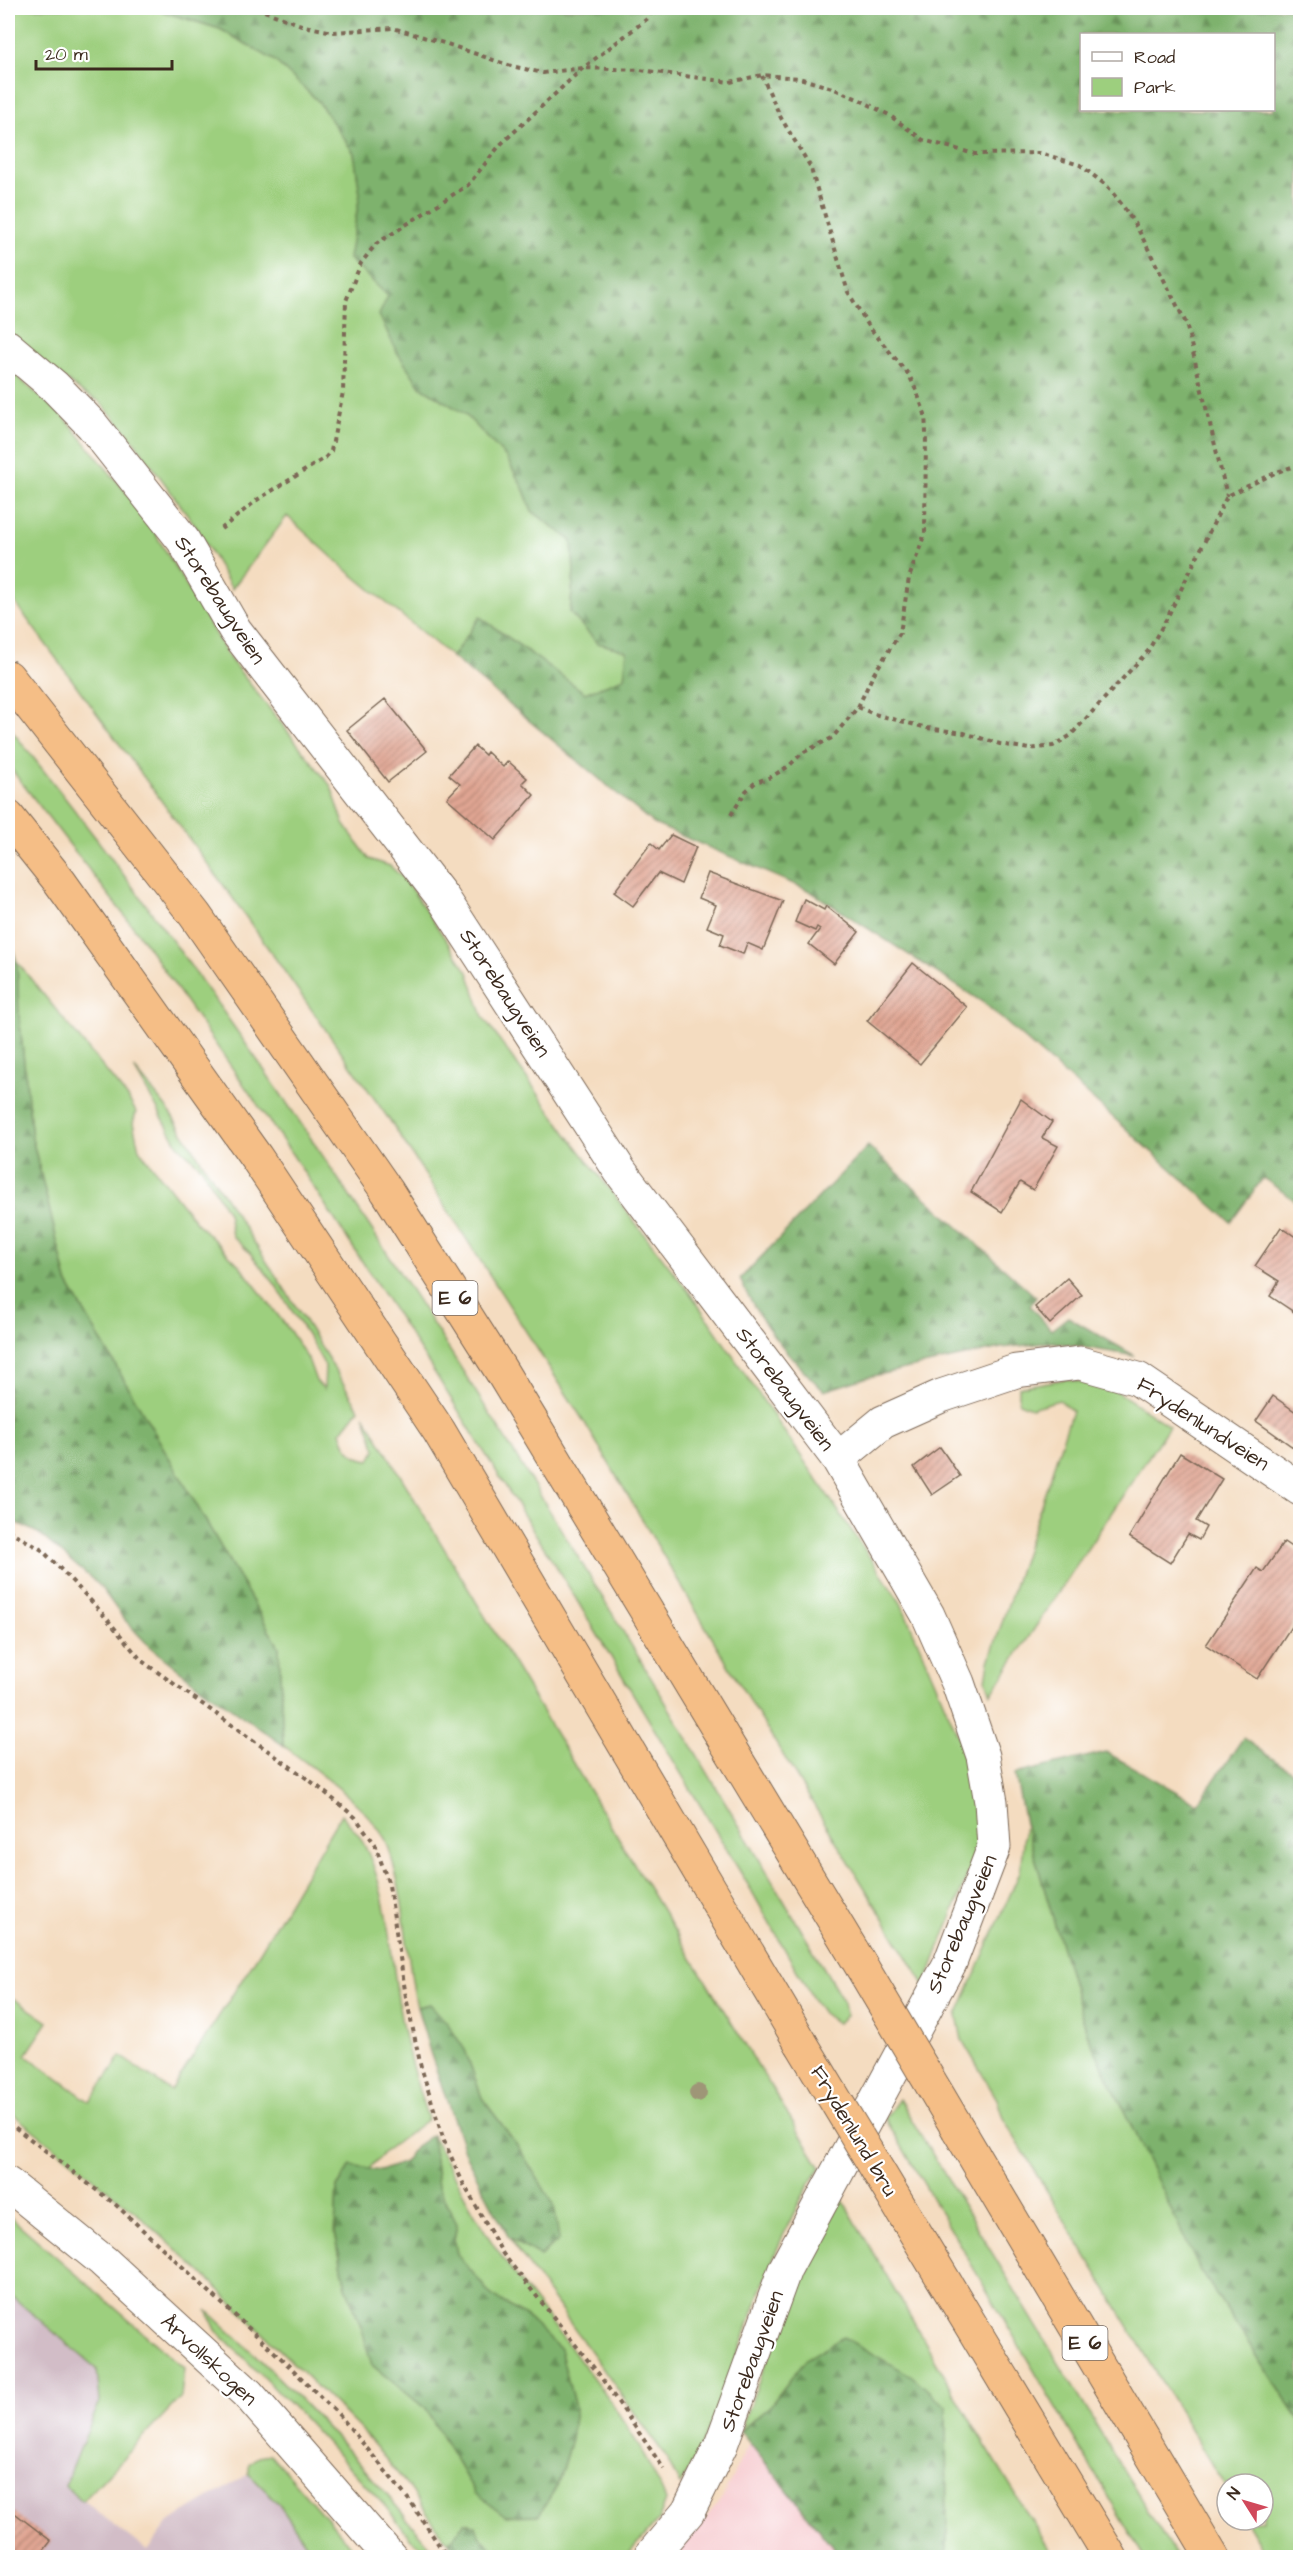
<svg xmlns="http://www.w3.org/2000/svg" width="1308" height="2565" viewBox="0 0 1308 2565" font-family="'Architects Daughter',sans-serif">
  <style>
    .built { fill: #f7cfd3 }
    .industrial { fill: #d2bdc7 }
    .green { fill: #9dcf7e; stroke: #6c7c4e; stroke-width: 1.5 }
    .forest { fill: url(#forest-firs); stroke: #5c6e46; stroke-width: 1.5; fill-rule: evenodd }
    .building { fill: url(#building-hatch) }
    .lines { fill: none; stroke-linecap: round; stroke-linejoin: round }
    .street-casing { stroke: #7c6857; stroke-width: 35 }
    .highway-casing { stroke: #7c6857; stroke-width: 35 }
    .path { stroke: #7c6857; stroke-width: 4; stroke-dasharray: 4.5 4.5; stroke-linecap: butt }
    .street { stroke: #fff; stroke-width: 33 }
    .highway { stroke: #f5be86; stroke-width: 33 }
    .highway-bridge-casing { stroke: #7c6857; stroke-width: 35; stroke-linecap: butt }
    .highway-bridge { stroke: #f5be86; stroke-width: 33 }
    .tree { fill: #9e9677 }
    .labels { text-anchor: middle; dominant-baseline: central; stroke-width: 4.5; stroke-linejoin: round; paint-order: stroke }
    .shield { fill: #fff; stroke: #766a62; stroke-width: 1.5 }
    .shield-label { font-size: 20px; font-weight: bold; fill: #3b2a1e }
    .street-label { font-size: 21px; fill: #3b2a1e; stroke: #fff }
  </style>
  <defs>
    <pattern id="forest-firs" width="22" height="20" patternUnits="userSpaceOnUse" patternTransform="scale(1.5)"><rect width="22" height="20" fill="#7eb26d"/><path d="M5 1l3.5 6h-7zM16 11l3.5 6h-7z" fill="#689159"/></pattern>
    <pattern id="building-hatch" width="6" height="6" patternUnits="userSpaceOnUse" patternTransform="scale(1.5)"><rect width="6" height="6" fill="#e0a593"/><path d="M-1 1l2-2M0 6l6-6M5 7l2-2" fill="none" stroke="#b78777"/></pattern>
  </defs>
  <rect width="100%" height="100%" fill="#fff"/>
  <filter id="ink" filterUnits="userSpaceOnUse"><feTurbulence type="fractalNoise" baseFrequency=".0167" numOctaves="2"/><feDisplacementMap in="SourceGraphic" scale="12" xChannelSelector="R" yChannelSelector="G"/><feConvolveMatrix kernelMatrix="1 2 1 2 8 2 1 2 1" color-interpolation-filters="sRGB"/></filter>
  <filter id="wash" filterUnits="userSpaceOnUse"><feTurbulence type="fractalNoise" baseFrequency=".008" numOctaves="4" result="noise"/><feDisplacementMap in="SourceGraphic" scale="24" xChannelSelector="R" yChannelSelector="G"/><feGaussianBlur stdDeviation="1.35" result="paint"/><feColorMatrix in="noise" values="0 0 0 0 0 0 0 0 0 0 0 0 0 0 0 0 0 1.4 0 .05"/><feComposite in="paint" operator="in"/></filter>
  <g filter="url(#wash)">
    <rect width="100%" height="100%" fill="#f4dcc0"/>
    <path class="built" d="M749 2443 841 2557 673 2558 722 2498Z"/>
    <path class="industrial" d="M8 2271 96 2360 100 2401 65 2486 147 2551 169 2522 249 2474 278 2503 315 2557H8Z"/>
    <path class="green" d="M8 8H151L220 29 274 60 318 101 354 153 360 194 349 259 389 296 420 386 465 414 506 457 524 490 532 511 572 541 574 572 570 612 598 643 627 651 624 678 585 693 480 617 452 657 343 567 287 516 232 589 195 525 128 433 99 401 83 393 8 334Z
      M8 369 65 418 143 513 230 659 331 786 344 824 369 859 390 866 405 880 468 972 483 1017 567 1134 692 1296 901 1603 965 1752 981 1839 925 1986 737 1680 585 1423 393 1125 227 890 8 593Z
      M8 726C328 1122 584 1565 844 2002L846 2016 837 2023 823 2013 812 1997 747 1883 570 1589 433 1370 292 1154 141 937 8 765Z
      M17 962 128 1098 136 1112 133 1123 139 1149 196 1222 240 1266 290 1331 308 1359 316 1381 324 1389 325 1366 310 1339 275 1284 249 1252 232 1236 228 1213 202 1168 178 1145 134 1068 166 1107 204 1165 302 1316 359 1409 341 1432C346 1449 352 1458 370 1460L376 1449 364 1415 627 1853 821 2168C805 2189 794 2212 783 2236 745 2318 728 2408 680 2485L664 2454 509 2238 540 2256 559 2240 517 2145 482 2098 465 2050 430 2004 417 2007C406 1960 407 1910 393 1863 390 1855 389 1844 384 1837 360 1799 318 1773 283 1745L279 1647 67 1282 32 1138 19 1015Z
      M1067 1379 1115 1390 1169 1426 991 1694 986 1680 989 1662 1072 1411 1059 1400 1031 1408 1019 1403V1387Z
      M341 1814C347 1822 356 1830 361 1839 387 1884 390 1948 398 1999 403 2040 415 2080 428 2119L384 2152 369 2169 351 2166 337 2187 335 2232 346 2287 361 2326 372 2365 426 2409 475 2493 557 2486 571 2439 575 2408 560 2350 527 2317 491 2295 457 2254 454 2239 457 2224 438 2187 432 2135C454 2175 474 2217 500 2254 556 2335 628 2409 666 2500L659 2519 627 2557H499L480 2536 474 2525 465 2523 449 2542 439 2531 412 2491 366 2435 205 2276 141 2217 8 2110V1995L48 2022 26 2055 90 2102 121 2056 171 2091 261 1950Z
      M1025 1823 1087 2033 1199 2268 1300 2421V2557H1267L1245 2520H1263V2484H1227V2490L1003 2118 997 2099 962 2040 957 2015 1020 1872Z
      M899 2099 1176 2557H1144L885 2118Z
      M841 2197 980 2437 1054 2557H947L946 2406 806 2359 770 2406 740 2431 791 2297Z
      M8 2215 184 2368 181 2397 83 2501 65 2486 100 2401 97 2369 8 2293Z
      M207 2310C288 2383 362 2462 430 2547L423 2548 411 2539 385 2506 302 2416 216 2330Z
      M270 2454 360 2557H315L278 2503 249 2474V2464L258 2456Z"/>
    <path class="forest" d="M151 8H1300V1204L1263 1178 1231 1222 984 1003 810 891 654 824 452 657 480 617 585 693 624 678 627 651 598 643 570 613 574 572 572 541 532 511 524 490 506 457 465 414 420 386 397 352 379 315 388 296 349 259 360 194 354 153 318 101 274 60 220 29ZM1274 34V110H1082V34Z
      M8 934 17 962 19 1015 32 1138 67 1282 279 1647 283 1745 198 1685 150 1647 124 1619 99 1585 38 1533 8 1519Z
      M868 1146 1036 1297 1030 1306 1051 1330 1068 1317 1135 1356 1053 1342 1001 1348 868 1377 824 1391C790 1358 759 1323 740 1279Z
      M1243 1738 1300 1778V2421L1199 2268 1087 2033 1025 1823 1015 1774 1106 1752 1198 1804Z
      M430 2004 448 2024 465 2050 482 2098 517 2145 554 2205 559 2240 539 2256 509 2238 466 2156 430 2052 417 2007Z
      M432 2135 438 2187 457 2224 454 2239 457 2254 491 2295 527 2317 560 2349 575 2408 571 2439 557 2486 539 2515 506 2516 475 2493 426 2409 372 2365 361 2326 346 2287 335 2232 337 2187 351 2166 381 2171 404 2162 416 2146Z
      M843 2337 912 2376 946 2406 947 2557H841L740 2431 770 2406 806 2359Z
      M465 2523 474 2525 480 2536 499 2557H454L449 2542Z"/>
    <g id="blocks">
      <path class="building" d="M385 699 427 751 388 782 347 730Z
        M475 746 485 755 487 752 503 767 508 761 527 778 522 783 534 795 495 840 447 798 460 784 449 775Z
        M671 835 696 847 681 884 658 873 633 906 614 892 651 843 659 850Z
        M708 873 783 901 763 950 747 943 743 954 720 945 724 934 707 927 716 905 699 898Z
        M804 899 824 910 826 906 859 932 834 964 809 944 820 929 817 927 815 931 795 922Z
        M913 963 967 1007 920 1064 867 1021Z
        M1021 1099 1052 1122 1042 1138 1058 1146 1033 1190 1020 1182 1002 1212 971 1192Z
        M1281 1227 1300 1240V1316L1270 1296 1279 1281 1255 1266Z
        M1067 1278 1082 1295 1050 1324 1035 1307Z
        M1273 1396 1300 1415V1452L1256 1421Z
        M940 1447 960 1476 932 1495 914 1467Z
        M1180 1453 1222 1479 1196 1521 1206 1527 1199 1540 1188 1534 1170 1563 1129 1537Z
        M1284 1542 1300 1553V1613L1257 1679 1206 1645 1257 1568 1263 1572Z
        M8 2508 51 2541 38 2558H8Z"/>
    </g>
  </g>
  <g filter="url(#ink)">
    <use href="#blocks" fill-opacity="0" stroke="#7c6857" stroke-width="1.5"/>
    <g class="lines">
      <defs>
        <path id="street" d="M8 347 54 386 92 425 183 540 235 630 443 898 620 1171 838 1459 928 1615 958 1683 983 1756 991 1802 994 1847 950 1963 785 2269 721 2445 688 2512 649 2558
          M838 1459 883 1422 941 1396 1016 1371 1080 1363 1138 1379 1300 1489
          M8 2184 103 2261 249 2395 391 2558"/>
        <path id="highway" d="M8 677 195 915 387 1191 500 1369 853 1952
          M8 817 60 882 256 1157 439 1431 801 2043
          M958 2129 1213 2558
          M907 2219 1111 2558"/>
      </defs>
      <use href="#street" class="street-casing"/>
      <use href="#highway" class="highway-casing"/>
      <path class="path" d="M256 8 304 26 333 32 393 28 447 44 511 66 543 73 583 68 640 70 730 82 762 75 799 78 832 88 860 100 889 115 923 140 975 154 1040 153 1080 165 1107 186 1123 206 1139 231 1186 323 1227 496
        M221 529 257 500 325 458 331 451 343 392 346 301 361 263 376 244 468 185 500 145 583 68 647 19 654 8
        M858 707 874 714 927 728 964 733 1000 744 1029 749 1053 746 1070 736 1148 651 1167 618 1227 496 1277 472 1300 464
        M731 815 746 791 756 782 771 777 789 766 802 753 832 738 858 707 873 675 900 633 909 578 925 533 926 432 925 414 916 390 909 375 870 328 848 292 810 166 781 118 762 76
        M8 1530 42 1550 96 1606 142 1661 316 1785 355 1817 375 1844 389 1885 406 1997 421 2067 444 2141 463 2183 503 2254 598 2373 664 2469
        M8 2122 116 2205 284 2361 341 2417 379 2463 409 2500 445 2554 441 2558"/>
      <use href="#street" class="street"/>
      <use href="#highway" class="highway"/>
      <defs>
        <path id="highway-bridge" d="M853 1952 958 2129
          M801 2043 907 2219"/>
      </defs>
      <use href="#highway-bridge" class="highway-bridge-casing"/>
      <use href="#highway-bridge" class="highway-bridge"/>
    </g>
    <circle class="tree" cx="698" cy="2093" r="9"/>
  </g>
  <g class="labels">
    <g class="shield">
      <rect x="432.5" y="1281" width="45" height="34" rx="4.5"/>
      <rect x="1062.5" y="2326" width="45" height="34" rx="4.5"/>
    </g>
    <g class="shield-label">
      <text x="455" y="1298">E 6</text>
      <text x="1085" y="2343">E 6</text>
    </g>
    <g class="street-label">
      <text transform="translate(220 600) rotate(57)">Storebaugveien</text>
      <text transform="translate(505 993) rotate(57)">Storebaugveien</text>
      <text transform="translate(785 1389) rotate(53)">Storebaugveien</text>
      <text transform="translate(1203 1424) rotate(33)">Frydenlundveien</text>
      <text transform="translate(962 1924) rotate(-67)">Storebaugveien</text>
      <text transform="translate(854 2131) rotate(59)">Frydenlund bru</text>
      <text transform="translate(209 2360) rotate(43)">Årvollskogen</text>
      <text transform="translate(752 2361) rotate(-70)">Storebaugveien</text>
    </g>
  </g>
  <rect width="1308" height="2565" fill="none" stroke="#fff" stroke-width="30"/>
  <rect x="1080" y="33" width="195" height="78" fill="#ffffff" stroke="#b1aaa5" stroke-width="1.5"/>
  <rect x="1092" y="52" width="30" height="9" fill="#ffffff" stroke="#b1aaa5" stroke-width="1.5"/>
  <text x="1134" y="63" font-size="18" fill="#3b2a1e">Road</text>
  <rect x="1092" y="78" width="30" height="18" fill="#9dcf7e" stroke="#b1aaa5" stroke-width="1.5"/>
  <text x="1134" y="93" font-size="18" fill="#3b2a1e">Park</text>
  <g transform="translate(1245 2502) rotate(307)"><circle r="28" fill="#ffffff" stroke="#b1aaa5" stroke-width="1.5"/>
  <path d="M0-4.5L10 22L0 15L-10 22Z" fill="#d1495b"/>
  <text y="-9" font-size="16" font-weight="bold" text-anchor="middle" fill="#3b2a1e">N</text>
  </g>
  <path d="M36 60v9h136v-9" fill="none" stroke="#3b2a1e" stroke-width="3"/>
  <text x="45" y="60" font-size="18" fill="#3b2a1e" stroke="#ffffff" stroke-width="4.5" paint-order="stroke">20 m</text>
</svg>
